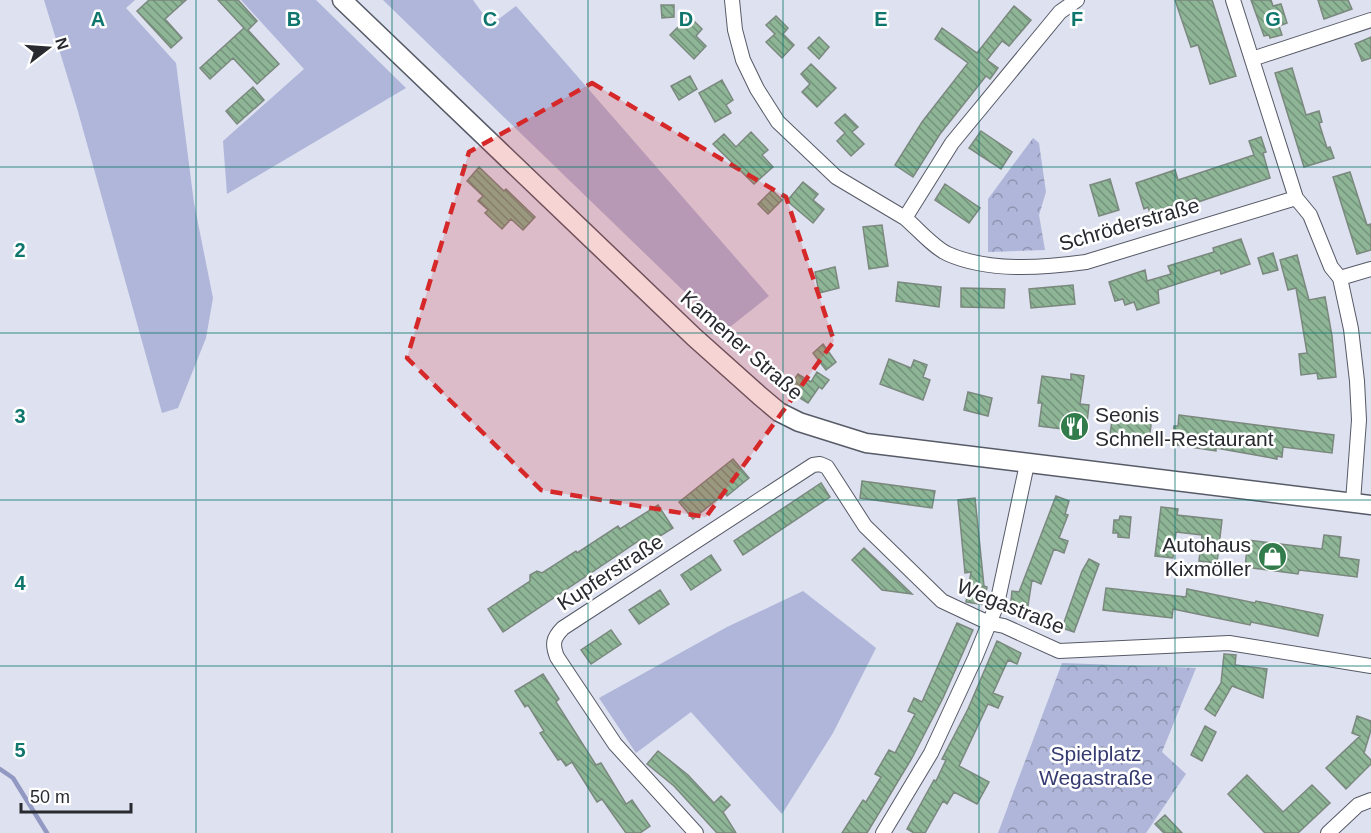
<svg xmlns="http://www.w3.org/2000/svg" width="1371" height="833" viewBox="0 0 1371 833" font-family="Arial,sans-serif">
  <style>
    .grass { fill: #afb6d9 }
    .park { fill: url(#park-crowns) }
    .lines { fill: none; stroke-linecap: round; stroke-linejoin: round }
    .stream { stroke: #9199c2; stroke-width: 4.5 }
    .building { fill: url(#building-back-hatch); stroke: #7b887e; stroke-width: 1.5 }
    .street-casing { stroke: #575a67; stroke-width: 16 }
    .secondary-casing { stroke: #575a67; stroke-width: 21 }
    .street { stroke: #fff; stroke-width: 14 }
    .secondary { stroke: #fff; stroke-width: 18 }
    .marked { fill: #d62828; fill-opacity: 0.2; stroke: #d62828; stroke-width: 4.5; stroke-dasharray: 12 8; stroke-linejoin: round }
    .grid { fill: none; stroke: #0f766e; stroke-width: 1.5; stroke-opacity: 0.55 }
    .labels { text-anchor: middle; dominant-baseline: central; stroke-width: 5; stroke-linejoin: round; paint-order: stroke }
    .street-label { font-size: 21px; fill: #292a30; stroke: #fff }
    .poi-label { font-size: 21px; fill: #292a30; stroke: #fff; text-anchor: start }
    .park-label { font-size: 21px; fill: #353b71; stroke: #fff }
    .grid-label { font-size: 20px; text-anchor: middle; font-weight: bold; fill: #0f766e; stroke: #fff; stroke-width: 5; stroke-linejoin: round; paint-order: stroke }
  </style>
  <defs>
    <pattern id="park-crowns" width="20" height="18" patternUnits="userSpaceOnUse" patternTransform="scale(1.5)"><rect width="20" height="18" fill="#afb6d9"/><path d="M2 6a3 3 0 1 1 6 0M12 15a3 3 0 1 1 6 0" fill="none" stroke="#8e94b0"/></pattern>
    <pattern id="building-back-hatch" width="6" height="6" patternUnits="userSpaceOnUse" patternTransform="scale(1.5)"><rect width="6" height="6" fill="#8db596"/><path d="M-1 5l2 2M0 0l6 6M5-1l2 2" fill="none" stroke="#73937b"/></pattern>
  </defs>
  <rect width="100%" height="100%" fill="#dde1f0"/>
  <path class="grass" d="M44 0H135L126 8 176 63 194 203 213 298 206 338 178 408 162 413 77 108Z
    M241 0H316L406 88 227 194 223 141 304 69Z
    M383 0H473L491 25 516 6 769 296 725 331Z
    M803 591 876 648 833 733 782 814 691 712 636 753 599 698 727 627Z"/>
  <path class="park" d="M1033 138 1039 143 1046 192 1039 215 1045 250 988 252V199Z
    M1062 663 1196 668 1162 752 1186 774 1146 833H998Z"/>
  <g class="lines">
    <path class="stream" d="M0 769 13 778 47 833"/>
  </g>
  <path class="building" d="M149 0H186L165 19 182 38 171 48 137 11Z
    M218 0H238L257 21 248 30 279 64 257 84 233 58 210 79 200 68 244 28Z
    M1175 0H1212L1236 76 1210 84 1198 45 1191 47Z
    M1251 0H1271L1273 6 1281 4 1287 23 1279 26 1282 35 1270 38 1269 35 1264 36Z
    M1318 0H1348L1352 9 1324 19Z
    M661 5H674V17L662 18Z
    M1014 6 1031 20 1009 46 1002 41 987 60 998 68 990 79 986 76 940 134 913 177 895 165 922 122 968 63 935 39 942 28 977 53Z
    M689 16 702 29 696 36 706 46 694 59 670 35Z
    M776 16 788 28 783 34 794 45 782 58 766 42 775 34 766 25Z
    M819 37 829 47 819 59 808 48Z
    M1371 37V58L1362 61 1355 44Z
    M811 64 836 88 817 107 802 92 810 84 801 74Z
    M1292 68 1306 115 1319 111 1322 122 1319 123 1327 148 1330 147 1334 158 1304 167 1275 73Z
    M690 76 697 89 679 100 671 86Z
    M722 80 733 100 726 105 731 113 715 122 699 93Z
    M253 87 264 100 237 124 226 111Z
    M845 114 858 127 852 132 864 144 851 156 837 141 845 133 835 123Z
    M981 131 1012 152 1001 169 969 148Z
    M751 132 768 150 762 155 773 167 754 184 713 144 724 134 736 147Z
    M1261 137 1266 152 1263 153 1270 178 1198 202 1196 198 1150 213 1148 207 1144 209 1136 183 1175 170 1178 180 1254 155 1249 141Z
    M479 167 504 191 506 189 535 217 523 230 511 219 502 229 485 213 488 210 478 201 483 196 467 181Z
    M1350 172 1367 225 1371 224V250L1357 254 1333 177Z
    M1110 179 1119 210 1099 216 1090 185Z
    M803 182 818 194 813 200 824 209 813 223 787 201Z
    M945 184 980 208 969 223 935 200Z
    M772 190 782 200 768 214 758 204Z
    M882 225 888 266 869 269 863 227Z
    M1241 239 1250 264 1221 274 1220 270 1158 290 1159 303 1137 310 1134 302 1125 305 1123 299 1115 301 1109 282 1145 270 1147 281 1171 274 1168 266 1214 252 1213 248Z
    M1273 253 1278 270 1263 274 1258 258Z
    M1297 255 1309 300 1325 297 1332 336 1336 377 1318 379 1317 373 1301 375 1299 354 1307 353 1300 311 1296 288 1288 290 1280 260Z
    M835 267 839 288 819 293 815 272Z
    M898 282 941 287 939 307 896 301Z
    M1073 285 1075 304 1031 308 1029 289Z
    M961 288 1005 289 1004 308 961 307Z
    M823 344 836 362 826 370 813 353Z
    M889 359 911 368 914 360 927 365 923 377 930 380 923 400 880 384Z
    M817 372 829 380 822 389 819 387 808 403 787 390 798 374 811 382Z
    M1071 374 1084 376 1080 404 1089 405 1086 432 1039 426 1042 403H1038L1042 376 1071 380Z
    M968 392 992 398 988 416 964 410Z
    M1113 412 1152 417 1149 441 1110 435Z
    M1179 415 1334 435 1332 453 1283 447 1282 457 1277 456V459L1216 448V451L1177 445V443L1172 442 1174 426H1178Z
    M733 459 749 478 727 496 725 493 693 519 679 502Z
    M862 481 935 491 932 508 860 498Z
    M821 483 830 497 743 555 734 541Z
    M1056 496 1069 501 1065 514 1068 515 1059 538 1068 541 1064 553 1054 549 1041 584 1032 580 1027 612 1010 610 1012 591 1019 592Z
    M975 498 984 586 987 587 984 605 966 602 971 572 965 573 958 500Z
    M658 505 673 528 644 546 640 540 503 632 488 609 530 581V575L537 571 542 573 576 551 577 553 618 526 620 529Z
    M1161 507 1178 509 1177 515 1222 520 1217 563 1199 561 1202 535 1176 532 1173 558 1155 556Z
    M1120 516 1131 517 1129 538 1118 537V533H1113L1114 520H1119Z
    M1324 535 1341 537 1339 557 1359 560 1357 577 1299 570 1298 574 1245 567 1248 540 1322 549Z
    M864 548 882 565 912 594 882 590 852 560Z
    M711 555 721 570 691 590 681 575Z
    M1089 559 1099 564 1074 632 1062 628 1082 571Z
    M1106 588 1186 597 1187 589 1255 603 1256 601 1323 615 1318 636 1251 622 1250 625 1173 609 1172 618 1137 614 1103 610Z
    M660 590 669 604 639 624 629 610Z
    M957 623 973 630 943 698 912 758 867 833H842L863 800 866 802 881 777 875 774 889 750 895 753 915 714 908 711 914 698 922 702Z
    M611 630 621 644 591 664 581 650Z
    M997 641 1021 653 1017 664 1008 660 993 693 1003 697 998 708 988 704 959 766 989 782 977 804 954 792 947 804 943 801 925 833H914L907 829 934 780 936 781 946 760 942 759 968 709Z
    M1224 654 1236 655 1235 665 1267 669 1263 698 1232 686 1215 716 1205 709 1221 683Z
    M543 674 559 699 556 702 596 765 601 763 626 804 632 800 650 826 640 833H626L602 799 597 802 572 762 566 766 561 759 558 760 540 733 544 731 528 705 525 707 515 691Z
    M1357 716 1371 721V730L1364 753 1371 760V764L1346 789 1326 768 1360 736 1352 733Z
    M1205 726 1216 732 1202 761 1191 755Z
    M658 751 688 775 714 803 721 796 730 805 723 812 736 833H717L674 786 647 764Z
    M1247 775 1283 812 1312 785 1330 803 1298 833H1265L1228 794Z
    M1165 815 1182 833H1164L1155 824Z"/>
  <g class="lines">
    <defs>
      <path id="street" d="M732 0 735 30 743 60 757 89 778 122 836 177 905 218
        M1077 0 1060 12 952 143 905 218C917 228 934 248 948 254 989 272 1042 268 1086 262L1296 198
        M1233 0 1296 198 1310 215 1331 267 1340 278 1351 329 1357 381 1359 420 1353 502
        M1252 59 1371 20
        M1340 278 1371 269
        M696 833 615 744 557 657C552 644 553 638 563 628L813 465 820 464 827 467 865 526 942 601 989 623 1004 626 1059 651 1229 643 1371 666
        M883 833 931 753 975 658 997 604 1027 464
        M1328 833 1358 805 1371 800"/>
      <path id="secondary" d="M342 0 694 337 760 396 779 412 799 422 866 443 1371 505"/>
    </defs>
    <use href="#street" class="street-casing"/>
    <use href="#secondary" class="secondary-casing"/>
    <use href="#street" class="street"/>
    <use href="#secondary" class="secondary"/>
  </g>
  <path class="marked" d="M592 83 786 197 834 341 706 517 541 490 407 358 469 152Z"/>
  <path class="grid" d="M196 0V833M392 0V833M588 0V833M783 0V833M979 0V833M1175 0V833M0 167H1371M0 333H1371M0 500H1371M0 666H1371"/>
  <defs>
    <symbol id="restaurant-disc" viewBox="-11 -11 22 22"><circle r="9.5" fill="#317c4a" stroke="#fff"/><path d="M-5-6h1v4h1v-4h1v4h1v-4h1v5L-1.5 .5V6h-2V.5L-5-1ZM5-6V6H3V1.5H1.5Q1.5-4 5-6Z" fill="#fff"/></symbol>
    <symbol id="shop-disc" viewBox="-11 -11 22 22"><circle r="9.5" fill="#317c4a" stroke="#fff"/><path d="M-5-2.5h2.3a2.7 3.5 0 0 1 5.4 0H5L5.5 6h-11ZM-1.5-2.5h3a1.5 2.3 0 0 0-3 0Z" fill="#fff"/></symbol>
  </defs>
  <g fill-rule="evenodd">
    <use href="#restaurant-disc" x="1058" y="410" width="33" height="33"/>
    <use href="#shop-disc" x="1256" y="540" width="33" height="33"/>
  </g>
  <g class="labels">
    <g class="street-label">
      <text transform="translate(1129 224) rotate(-16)">Schröderstraße</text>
      <text transform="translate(742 345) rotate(41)">Kamener Straße</text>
      <text transform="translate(610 572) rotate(-33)">Kupferstraße</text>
      <text transform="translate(1011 606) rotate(22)">Wegastraße</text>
    </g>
    <g class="poi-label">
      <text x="1095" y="414">Seonis<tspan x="1095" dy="24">Schnell-Restaurant</tspan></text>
      <text x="1251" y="544" text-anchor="end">Autohaus<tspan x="1251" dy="24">Kixmöller</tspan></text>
    </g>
    <g class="park-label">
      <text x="1096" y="753">Spielplatz<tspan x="1096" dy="24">Wegastraße</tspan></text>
    </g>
  </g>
  <g class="grid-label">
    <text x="98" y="26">A</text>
    <text x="294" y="26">B</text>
    <text x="490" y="26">C</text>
    <text x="686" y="26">D</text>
    <text x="881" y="26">E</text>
    <text x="1077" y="26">F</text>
    <text x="1273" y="26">G</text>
    <text x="20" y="257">2</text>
    <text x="20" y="423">3</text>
    <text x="20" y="590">4</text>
    <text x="20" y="757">5</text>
  </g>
  <g transform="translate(48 48) rotate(73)" stroke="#ffffff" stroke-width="4.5" paint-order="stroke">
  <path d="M0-4.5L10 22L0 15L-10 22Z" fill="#292a30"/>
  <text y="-9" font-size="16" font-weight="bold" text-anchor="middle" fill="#292a30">N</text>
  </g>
  <path d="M21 803v9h110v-9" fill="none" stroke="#292a30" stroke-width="3"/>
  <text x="30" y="803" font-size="18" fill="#292a30" stroke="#ffffff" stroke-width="4.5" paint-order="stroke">50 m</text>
</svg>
